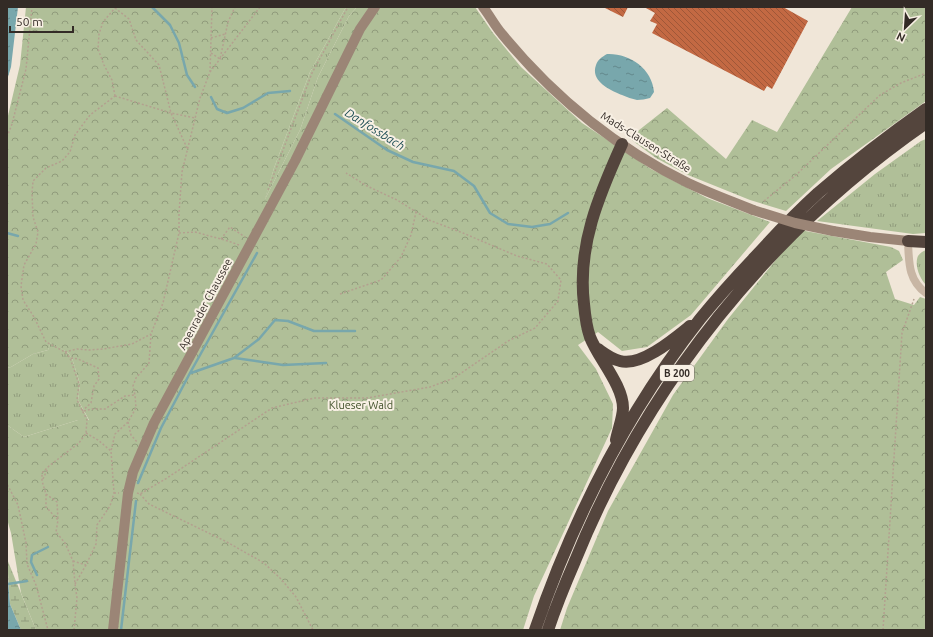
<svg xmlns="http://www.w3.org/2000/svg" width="933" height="637" viewBox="0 0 933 637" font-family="Ubuntu,sans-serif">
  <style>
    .grass { fill: url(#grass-tufts) }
    .forest { fill: url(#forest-crowns) }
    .wetland { fill: url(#wetland-marsh) }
    .water { fill: url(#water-ripples) }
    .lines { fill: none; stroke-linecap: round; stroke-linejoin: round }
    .stream { stroke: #78a7ac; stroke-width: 2.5 }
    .building { fill: url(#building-back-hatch) }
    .path { stroke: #b3a08f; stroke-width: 1.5; stroke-dasharray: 2 2; stroke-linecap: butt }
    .street { stroke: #c8b6a4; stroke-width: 8 }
    .secondary { stroke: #9b8576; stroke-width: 10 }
    .highway { stroke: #54453d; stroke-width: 12 }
    .secondary-bridge { stroke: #9b8576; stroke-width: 10 }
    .labels { text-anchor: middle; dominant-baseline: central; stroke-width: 4; stroke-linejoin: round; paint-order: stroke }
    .shield { fill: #f8f0e4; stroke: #6e665f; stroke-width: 1 }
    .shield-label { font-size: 10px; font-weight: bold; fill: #332b26 }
    .street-label { font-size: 11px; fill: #332b26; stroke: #f8f0e4 }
    .park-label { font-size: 11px; fill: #41512a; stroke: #f8f0e4 }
    .water-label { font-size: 12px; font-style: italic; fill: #1c4d54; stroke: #f8f0e4 }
  </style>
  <defs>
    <pattern id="grass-tufts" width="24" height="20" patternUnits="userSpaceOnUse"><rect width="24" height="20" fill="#b0bf98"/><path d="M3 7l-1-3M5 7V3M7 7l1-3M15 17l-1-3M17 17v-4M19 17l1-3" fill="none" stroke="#909b7c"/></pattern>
    <pattern id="forest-crowns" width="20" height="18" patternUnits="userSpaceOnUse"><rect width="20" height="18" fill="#b0bf98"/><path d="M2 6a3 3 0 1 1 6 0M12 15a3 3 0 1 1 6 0" fill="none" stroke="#909b7c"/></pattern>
    <pattern id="wetland-marsh" width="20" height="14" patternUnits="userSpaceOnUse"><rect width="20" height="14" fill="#b0bf98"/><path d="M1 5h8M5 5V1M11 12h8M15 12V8" fill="none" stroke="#909b7c"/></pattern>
    <pattern id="water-ripples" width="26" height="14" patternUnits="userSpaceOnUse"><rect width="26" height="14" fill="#78a7ac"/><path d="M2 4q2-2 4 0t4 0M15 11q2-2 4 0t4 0" fill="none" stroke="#63888c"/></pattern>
    <pattern id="building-back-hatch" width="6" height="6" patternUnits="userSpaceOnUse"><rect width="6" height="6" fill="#c36943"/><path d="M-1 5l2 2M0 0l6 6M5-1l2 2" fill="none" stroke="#9f5738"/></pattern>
  </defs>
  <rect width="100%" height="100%" fill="#f0e6d8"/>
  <path class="grass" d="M346 7H357L349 16 318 77 300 130 264 201 274 168 310 72Z
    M926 139V233L913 234 817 221 875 174 921 141Z
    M926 250V285C920 279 914 265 918 256 920 253 923 251 926 250Z
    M51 341 68 353 72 358 80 384 78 400 89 421 78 420 24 437 7 425V368L11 367 33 354 48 350Z"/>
  <path class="forest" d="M26 7H346L310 72 274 168 265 199 300 130 318 77 349 16 357 7H475L493 33 521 67 582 123 651 169 707 198 770 222 691 315 647 347 622 351 598 332 578 345 596 369 613 404 612 428 534 596 523 630H36L21 593 11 533 7 519V425L24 437 78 420H89L78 400 80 384 72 358 68 353 51 342 48 350 33 354 11 367 7 368V120L20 65Z
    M852 7H926V101L831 169 786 211 750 200 688 175 656 158 629 138 667 108 726 159 752 120 777 132Z
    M800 230 891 247 899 251 903 260 886 272 895 299 914 305 920 297 926 299V630H560L567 608 608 511 673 395 728 319Z"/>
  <path class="wetland" d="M7 559 36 630H21L10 604Z"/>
  <path class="water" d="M7 7H18L11 67 7 80Z
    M607 54C629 53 652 68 654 92L650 98C646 99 641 100 637 100 632 99 627 97 622 95 610 90 590 81 596 65 598 59 602 57 607 54Z
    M7 566 10 604 21 630H7Z"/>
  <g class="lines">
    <path class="stream" d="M152 7 170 25 179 43 187 75 195 87
      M211 97 217 109 227 113 243 108 268 93 290 91
      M335 114 387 150 413 162 454 171 474 186 490 213 508 224 532 227 550 224 568 213
      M7 233 18 236
      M235 358 283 365 326 363
      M191 373 234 358 259 339 275 320 288 321 314 331H355
      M138 483 161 428 190 373 257 253
      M37 575 31 562 32 555 48 547
      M8 584 27 581
      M121 630 136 501"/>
  </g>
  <path class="building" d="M603 7H628L623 17Z
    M644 7H783L808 21 772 89 767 86 764 91 652 33 657 24 650 21 655 13Z"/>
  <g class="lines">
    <path class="path" d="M114 7 115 8 103 22 99 34 98 49 104 65 112 80 115 96
      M115 8 129 19 136 40 159 65 171 113 187 148
      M211 38 225 34
      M211 53 220 59 228 22 235 7
      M210 72 260 7
      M115 96 171 113 195 118
      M7 137 12 124 26 69 32 7
      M268 190 312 73 348 7
      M764 201 796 175 880 95 901 83 926 73
      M179 233 195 232 228 241 239 245
      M221 239 230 227 245 237
      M340 294 381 280 401 257 411 235 416 212
      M65 352 77 349 89 350 103 349 132 344 151 334
      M71 358 78 359 98 368 99 379 94 386 91 403 82 411
      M84 411 92 409H105L125 396 135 395
      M128 422 131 435 137 442
      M86 433 98 440 111 451
      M7 461V484L18 505 26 543 27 564 36 585 48 630
      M43 479 48 468
      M114 493H119
      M137 493 140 494 167 478 272 408 314 398H367L430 387 454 378 508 341 535 328 558 301 561 280 547 264 517 256 484 242 463 233 429 220 397 200 367 186 346 173
      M46 494 57 502 58 520
      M140 494 149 504 225 541 264 563 281 579 296 597 313 630
      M73 561 86 565
      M75 584 86 565 96 544 97 525 110 506 114 493 111 451 115 434 128 422 136 408 135 395 133 386 136 378 149 363 151 334 163 303 179 233V213L182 172 200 98 210 72 212 7
      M74 630 77 598 75 584 73 561 65 543 56 532 58 520 46 507V494L42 481V473L49 466 79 443 86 433 87 420 77 400 79 384 70 358 65 352 46 342 34 317 23 300 21 286 24 265 36 244 38 232 33 217 32 193 33 181 46 168 62 161 70 152 75 135 90 115 115 96
      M883 630 902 333 914 299"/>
    <path class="street" d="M908 241C909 262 908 280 926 293"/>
    <path class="secondary" d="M483 7C490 16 495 26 502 34 553 96 617 148 688 183 709 193 731 201 753 210
      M833 231 870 237 908 241
      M113 630 128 493 133 472 154 423 295 161 360 29 375 7"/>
    <path class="highway" d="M908 241 926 242
      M598 349C605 354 611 359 620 361 641 367 674 339 690 326
      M616 440C618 430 623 417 623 408 623 385 598 358 590 337 586 326 585 315 584 304 577 246 599 195 622 144
      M535 630C573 519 627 412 700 319 717 298 736 277 755 257 775 235 796 213 818 193 853 163 889 135 926 109
      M548 630C556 606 565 584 575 561 646 385 770 231 926 123"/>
    <path class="secondary-bridge" d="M753 210 795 223 833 231"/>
  </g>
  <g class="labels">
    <rect class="shield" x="660" y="365" width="34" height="16" rx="3"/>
    <g class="shield-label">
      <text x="677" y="373">B 200</text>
    </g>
    <g class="street-label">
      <text transform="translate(646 142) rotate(32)">Mads-Clausen-Straße</text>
      <text transform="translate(205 304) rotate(-62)">Apenrader Chaussee</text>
    </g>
    <g class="park-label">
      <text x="361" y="405">Klueser Wald</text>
    </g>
    <g class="water-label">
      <text transform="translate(375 129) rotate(32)">Danfossbach</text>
    </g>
  </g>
  <rect width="933" height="637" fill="none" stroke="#332b26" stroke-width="16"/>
  <g transform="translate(905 28) rotate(205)" stroke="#f8f0e4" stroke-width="3" paint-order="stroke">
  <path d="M0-3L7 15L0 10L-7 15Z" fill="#332b26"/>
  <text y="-6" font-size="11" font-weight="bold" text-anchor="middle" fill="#332b26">N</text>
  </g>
  <path d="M10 26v6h63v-6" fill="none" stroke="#332b26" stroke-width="2"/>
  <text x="16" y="26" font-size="12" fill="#332b26" stroke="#f8f0e4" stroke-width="3" paint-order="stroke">50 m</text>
</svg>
